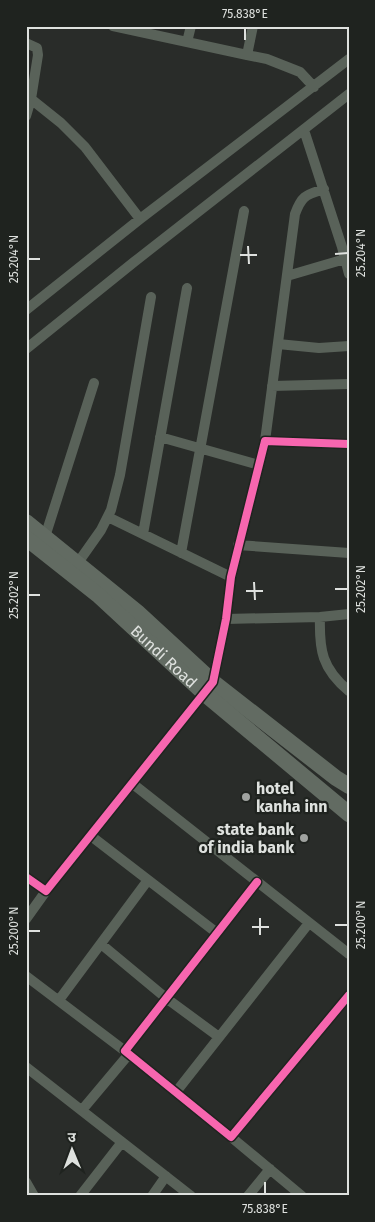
<svg xmlns="http://www.w3.org/2000/svg" width="375" height="1222" viewBox="0 0 375 1222" font-family="'Fira Sans','Noto Sans Devanagari',sans-serif">
  <style>
    .lines { fill: none; stroke-linecap: round; stroke-linejoin: round }
    .street { stroke: #596259; stroke-width: 10 }
    .primary { stroke: #626b62; stroke-width: 16 }
    .cycleway-casing { stroke: #1f231f; stroke-width: 11 }
    .cycleway { stroke: #f766af; stroke-width: 8 }
    .ticks { fill: none; stroke: #dee1de; stroke-width: 2 }
    .poi-dot { fill: #9fa29f; stroke: #1f231f; stroke-width: 2 }
    .labels { text-anchor: middle; dominant-baseline: central; stroke-width: 4.5; stroke-linejoin: round; paint-order: stroke }
    .street-label { font-size: 16px; fill: #dee1de; stroke: #1f231f }
    .poi-label { font-size: 16px; font-weight: bold; fill: #dee1de; stroke: #1f231f; text-anchor: start }
    .neatline { fill: none; stroke: #dee1de; stroke-width: 2 }
    .ticks-label { font-size: 12px; text-anchor: middle; fill: #dee1de }
  </style>
  <rect width="100%" height="100%" fill="#292c29"/>
  <g class="lines">
    <path class="street" d="M113 26 247 55
      M253 26 247 55 267 59 300 72 314 87
      M187 42 191 26
      M26 43 37 48 38 55 31 99 26 116
      M31 99 61 123 85 147 140 219
      M304 130 342 247 349 274
      M287 276 345 259
      M26 310 140 219 349 59
      M278 344 319 348 349 346
      M26 349 134 262 349 94
      M272 386 349 384
      M160 437 259 465
      M265 441 295 214C302 195 306 195 324 189
      M108 517 231 577
      M143 534 187 288
      M45 537 94 383
      M238 545 349 553
      M181 553 244 211
      M77 564 101 530 111 510 120 475 151 297
      M320 617C319 650 322 669 349 691
      M226 619 320 617 349 614
      M133 784 349 954
      M91 836 217 933
      M26 877 46 891 213 682 226 619 231 577 265 441 349 444
      M257 882 125 1051 231 1137 349 995
      M26 919 46 891
      M101 944 166 998 219 1037
      M26 976 125 1051
      M59 1000 148 880
      M26 1067 191 1196
      M176 1092 309 923
      M82 1110 129 1054
      M231 1137 302 1196
      M26 1182 34 1196
      M80 1196 122 1142
      M152 1196 166 1176
      M248 1196 270 1169"/>
    <g class="primary">
      <path d="M26 522 137 612 213 682 336 778 349 786"/>
      <path id="s1" d="M26 538 98 595 205 694 349 814"/>
    </g>
    <defs>
      <path id="cycleway" d="M26 877 46 891 213 682 226 619 231 577 265 441 349 444
        M257 882 125 1051 231 1137 349 995"/>
    </defs>
    <use href="#cycleway" class="cycleway-casing"/>
    <use href="#cycleway" class="cycleway"/>
  </g>
  <path class="ticks" d="M245 28V40M248 246 249 264M335 254 348 253M240 255H257M28 259H40M254 582 255 600M335 589H348M246 591H263M28 595H40M260 918V935M335 925H348M252 927H269M28 931H40M265 1182V1194"/>
  <g class="poi-dot">
    <circle cx="246" cy="797" r="5"/>
    <circle cx="304" cy="838" r="5"/>
  </g>
  <g class="labels">
    <g class="street-label">
      <text stroke="none"><textPath href="#s1" startOffset="182">Bundi Road</textPath></text>
    </g>
    <g class="poi-label">
      <text x="256" y="788">hotel<tspan x="256" dy="18">kanha inn</tspan></text>
      <text x="294" y="829" text-anchor="end">state bank<tspan x="294" dy="18">of india bank</tspan></text>
    </g>
  </g>
  <rect width="375" height="1222" fill="none" stroke="#1f231f" stroke-width="55"/>
  <g transform="translate(72 1150) rotate(359)" stroke="#1f231f" stroke-width="4" paint-order="stroke">
  <path d="M0-4L9 19L0 12L-9 19Z" fill="#dee1de"/>
  <text y="-8" font-size="14" font-weight="bold" text-anchor="middle" fill="#dee1de">उ</text>
  </g>
  <rect x="28" y="28" width="320" height="1166" class="neatline"/>
  <g class="ticks-label">
    <text x="245" y="18">75.838°E</text>
    <text transform="translate(361 253) rotate(-90)" y="4">25.204°N</text>
    <text transform="translate(14 259) rotate(-90)" y="4">25.204°N</text>
    <text transform="translate(361 589) rotate(-90)" y="4">25.202°N</text>
    <text transform="translate(14 595) rotate(-90)" y="4">25.202°N</text>
    <text transform="translate(361 925) rotate(-90)" y="4">25.200°N</text>
    <text transform="translate(14 931) rotate(-90)" y="4">25.200°N</text>
    <text x="265" y="1213">75.838°E</text>
  </g>
</svg>
